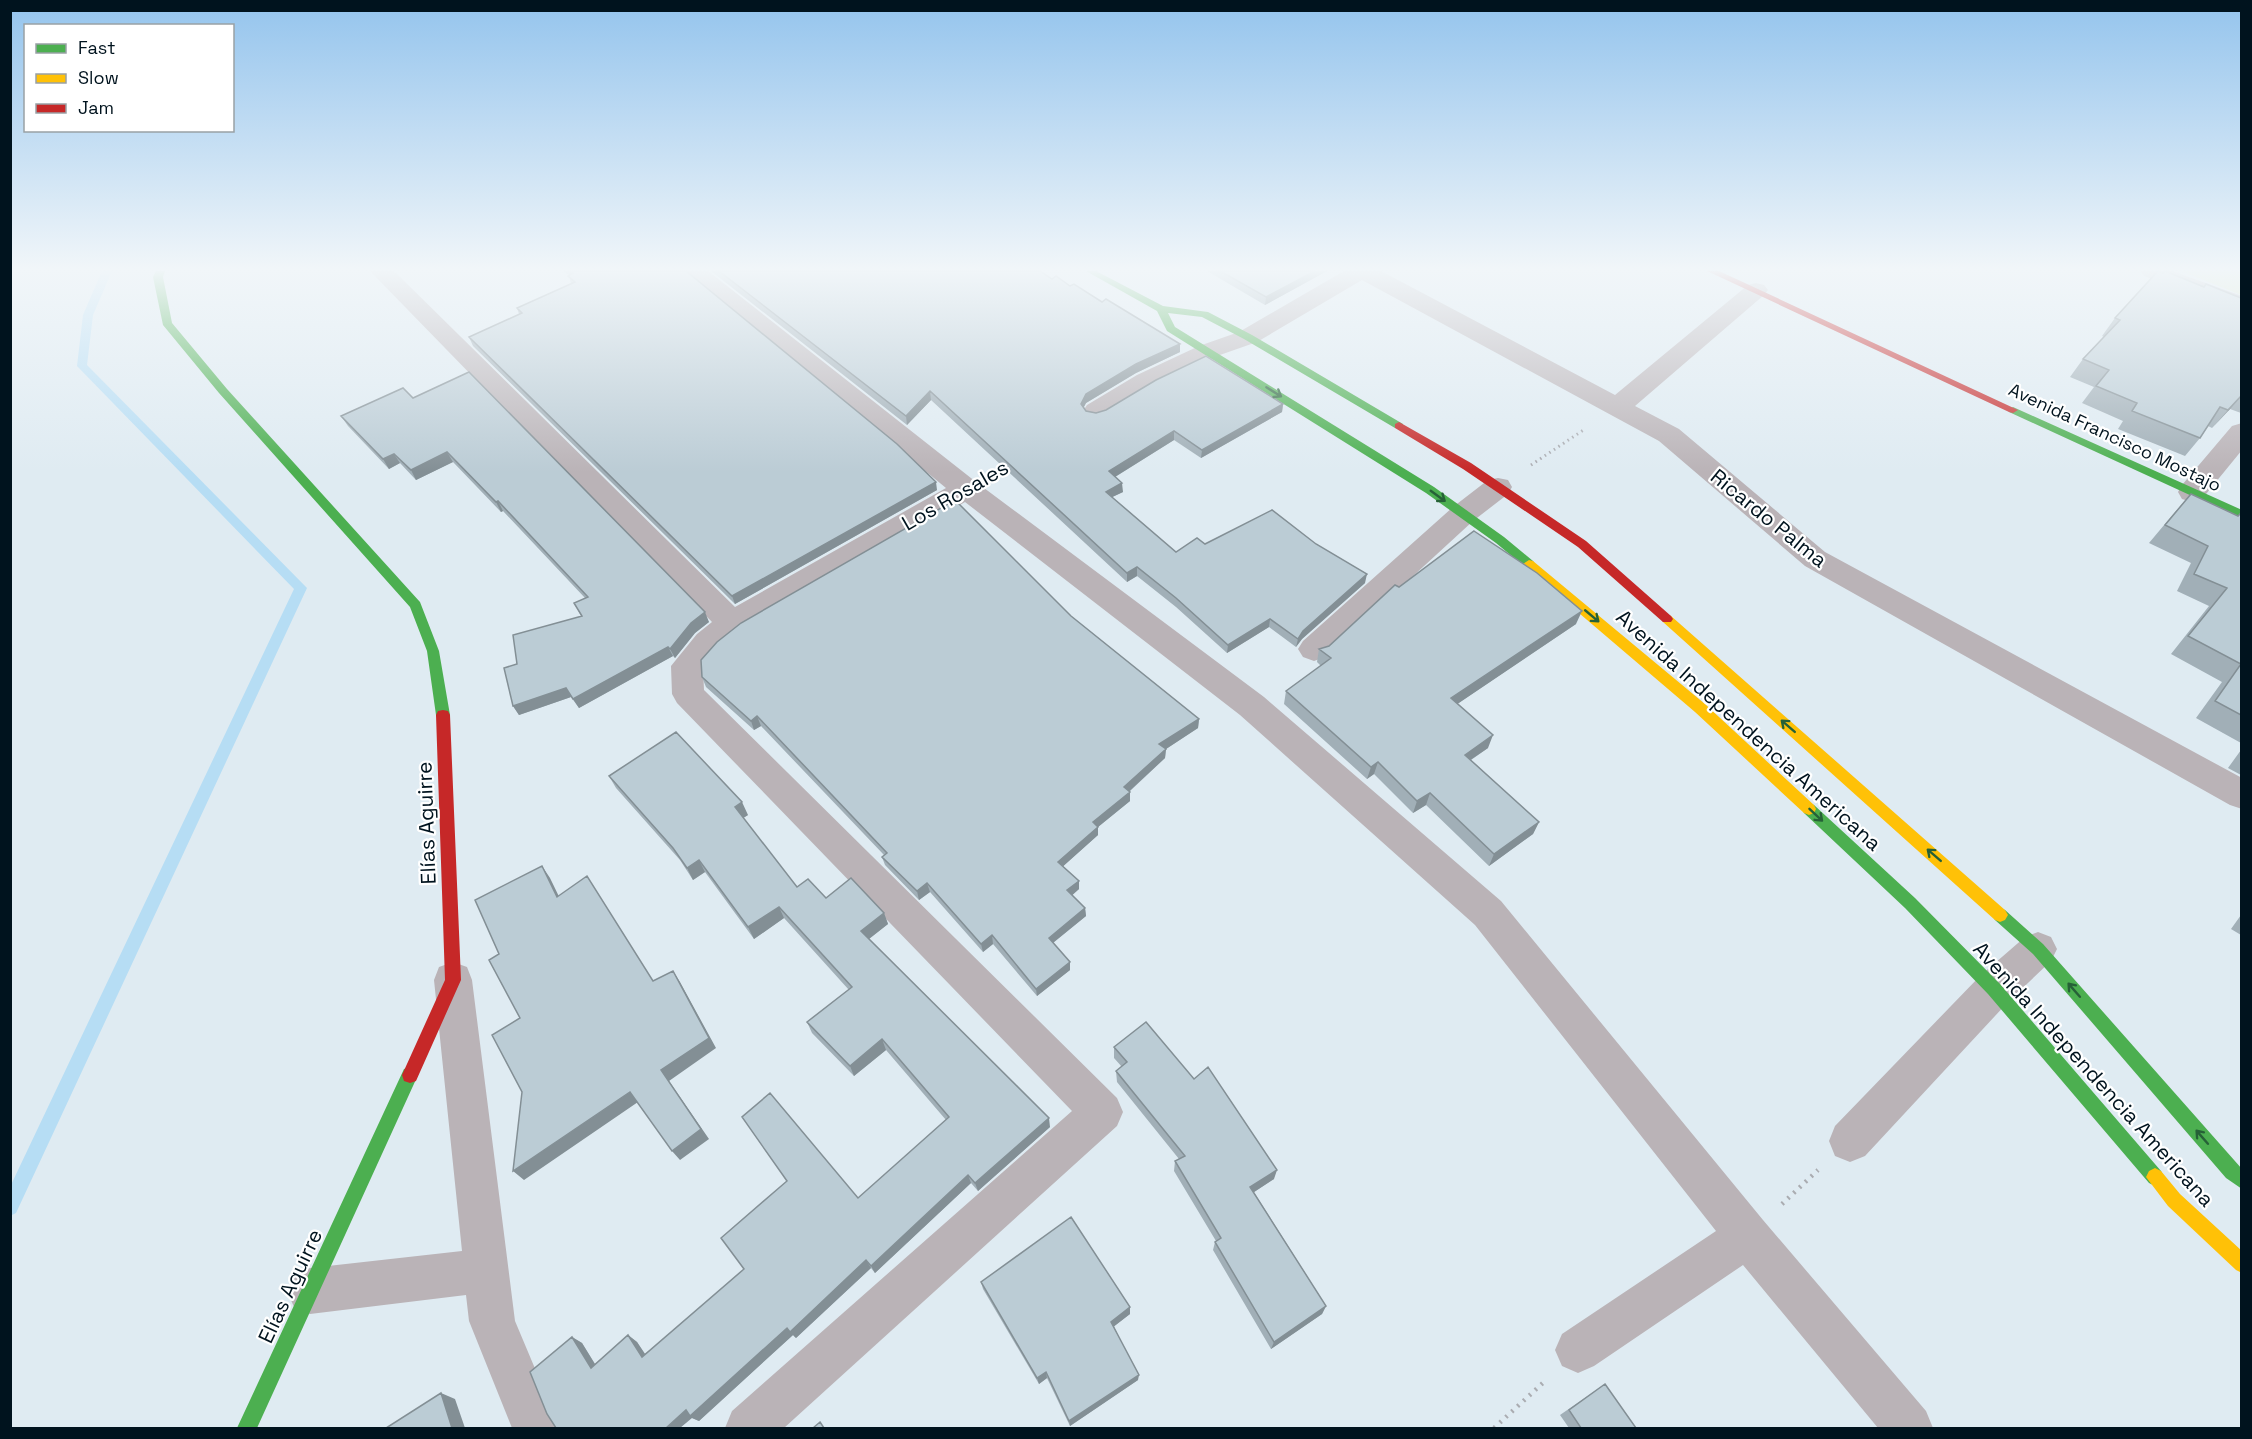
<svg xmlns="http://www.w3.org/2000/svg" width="2252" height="1439" viewBox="0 0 2252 1439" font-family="'Space Grotesk',sans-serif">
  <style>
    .green { fill: #dce8bc }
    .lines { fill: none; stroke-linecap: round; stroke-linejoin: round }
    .stream { fill: #b6ddf4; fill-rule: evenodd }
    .path-far1 { stroke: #aaacb1; stroke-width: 3; stroke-dasharray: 1.5 4; stroke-linecap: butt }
    .path { stroke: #aaacb1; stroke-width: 4.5; stroke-dasharray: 2 6; stroke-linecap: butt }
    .street { fill: #bab3b7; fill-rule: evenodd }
    .fast { fill: #4caf50; fill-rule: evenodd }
    .slow { fill: #ffc107; fill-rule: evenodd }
    .jam { fill: #c62828; fill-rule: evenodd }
    .wall { fill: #a1afb7 }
    .shaded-wall { fill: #838f95 }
    .building { fill: #bbccd5; stroke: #838f95; stroke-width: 1.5 }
    .oneway { stroke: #266137 }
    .labels { text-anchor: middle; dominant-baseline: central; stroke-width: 4.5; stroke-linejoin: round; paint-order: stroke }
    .far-street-label { font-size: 18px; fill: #00131e; stroke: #fff }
    .street-label { font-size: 21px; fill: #00131e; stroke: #fff }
  </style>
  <rect width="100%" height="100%" fill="#dfebf2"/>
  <path class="green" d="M2181 271H2241V295Z"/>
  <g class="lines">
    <path class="stream" d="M102 271H112L93 315 87 365 307 588 16 1213 10 1216V1187L294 589 77 366 83 315Z"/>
    <path class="path-far1" d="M1531 465 1585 429"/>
    <path class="path" d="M1782 1204 1818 1170
      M1494 1428 1545 1381"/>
    <path class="street" d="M370 271H394L735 607 946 488 682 271H708L976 482 1264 697 1501 901 1763 1220 1926 1411 1933 1428H1878L1743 1265 1594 1366 1578 1373 1562 1366 1555 1350 1562 1334 1716 1231 1475 925 1240 715 965 502 743 631 719 650 703 669 704 690 1117 1098 1123 1112 1117 1126 784 1428H725L732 1411 1072 1111 677 703 672 694 671 666 697 634 712 622Z
      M1344 271H1381L1615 395 1748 285 1756 283 1764 285 1768 290 1764 295 1635 406 1679 429 1825 552 2242 778V809L2230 805 1805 566 1659 441 1362 280 1257 342 1217 356 1155 387 1105 417 1096 419 1087 417 1083 411 1087 405 1137 375 1199 346 1239 332Z
      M2140 271H2172L2242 296V312L2144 276Z
      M2242 423V450L2202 499 2192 502 2182 499 2178 492 2182 485 2232 426Z
      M1498 478 1508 480 1512 487 1508 494 1473 521 1325 657 1314 661 1303 657 1298 649 1303 641 1453 507 1488 480Z
      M2038 932 2051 937 2057 949 2051 961 2008 1002 1865 1156 1850 1162 1835 1156 1829 1141 1835 1126 1980 976 2025 937Z
      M453 962 467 967 472 980 515 1321 560 1428H512L469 1321 466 1295 310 1314 294 1307 287 1291 294 1275 310 1268 462 1251 434 980 439 967Z"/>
    <path class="fast" d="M156 271H165L163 277 172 323 227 389 420 602 439 651 450 715 448 719H438L436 715 427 651 410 607 219 393 163 325 153 277Z
      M1086 271H1096L1163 306 1208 312 1252 335 1403 424V428H1395L1244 339 1202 317 1168 313 1175 327 1434 487 1504 537 1533 561 1535 564 1533 567H1525L1496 543 1426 493 1167 331 1157 311Z
      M2013 407 2242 510V519L2009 412 2008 410Z
      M1809 803 1814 805 1915 898 2000 984 2161 1171 2164 1177 2161 1183 2155 1186 2149 1183 1988 994 1905 908 1804 813 1802 809 1804 805Z
      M2000 908 2005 910 2043 944 2242 1169V1189L2226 1178 2033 954 1995 920 1992 915 1995 910Z
      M410 1067 416 1069 418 1075 257 1428H237L404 1069Z"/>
    <path class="slow" d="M1529 560 1533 561 1705 704 1814 805 1816 809 1814 813 1809 815 1804 813 1695 712 1525 567 1523 564Z
      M1667 614 1671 616 2005 910 2008 915 2005 920 2000 922 1995 920 1663 622 1661 619 1663 616Z
      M2155 1168 2161 1171 2180 1194 2242 1251V1273L2236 1270 2168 1206 2146 1177 2149 1171Z"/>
    <path class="jam" d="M1707 271H1719L2018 410 2013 413 2009 412Z
      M1399 422 1471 463 1586 541 1671 616 1673 619 1671 622H1663L1578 547 1463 469 1395 428V424Z
      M443 710 448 711 450 715 461 980 416 1081 410 1083 404 1081 402 1075 445 980 436 715 438 711Z"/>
  </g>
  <path class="wall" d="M563 271H686L937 490 735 604 473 346 469 337 519 314 517 308 571 284 569 275Z
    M711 271H1040L1052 279 1070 286 1102 302 1180 344V352L1136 373 1086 403 1084 407 1086 411 1096 413 1283 404 1282 412 1201 458 1174 440 1115 477 1123 492 1112 497 1176 552 1205 544 1365 583 1302 639 1296 647 1269 627 1227 653 1176 607 1137 576 1127 582 931 400 907 425Z
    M1207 271H1327L1265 305Z
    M2204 287 2241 298V413L2230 409 2212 428 2208 426 2200 438 2185 456 2118 429 2123 421 2082 403 2094 387 2070 377 2083 359 2104 337 2102 336 2115 318Z
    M413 398 709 622 695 633 675 658 673 656 579 708 571 697 519 715 513 706 517 664 581 616 574 603 585 598 503 511 501 512 453 462 416 480 400 463 389 469 348 426 341 416Z
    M2191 494 2238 516 2241 512V743L2196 718 2222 682 2171 654 2209 606 2177 591 2191 563 2149 543 2175 512Z
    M1399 587 1576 624 1457 704 1488 748 1471 760 1539 822 1533 834 1489 866 1426 805 1413 813 1374 774 1367 779 1284 704 1286 691 1321 666 1317 662 1319 649 1329 646Z
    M1071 616 1199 719 1198 728 1166 749 1165 758 1129 792H1130V801L1098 827V835L1063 866 1079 881V889L1072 895 1085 908 1086 916 1053 943 1070 962V970L1037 996 993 944 983 952 930 892 919 900 885 865 882 857 884 855 761 726 754 730 706 687 702 677Z
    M2241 750V775L2228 768Z
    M609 776 748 815 743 818 797 887 826 898 884 913 888 924 869 939 1050 1127 978 1191 971 1183 875 1273 871 1268 796 1338 793 1335 699 1421 692 1418 556 1428 572 1337 582 1343 595 1364 628 1335 637 1342 645 1354 858 1198 946 1120 886 1050 854 1076 812 1033 807 1022 849 990 784 918 754 939 705 872 693 880 680 860 616 788Z
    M2241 915V935L2231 929Z
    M1114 1047 1274 1179 1254 1192 1326 1306 1322 1314 1271 1349 1213 1250 1215 1242 1216 1241 1174 1171 1175 1161 1179 1159 1117 1082 1116 1071 1122 1067 1114 1058Z
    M981 1282 1130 1307V1314L1114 1326 1138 1380 1070 1426 1047 1378 1039 1384 983 1289Z
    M1605 1384 1636 1428H1569L1560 1415Z"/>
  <path class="shaded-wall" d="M1315 271H1327L1265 305 1266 297Z
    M1180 344V352L1136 373 1086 403 1081 412V404L1086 394 1136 364Z
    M930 391 931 400 907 425 906 416Z
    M2241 396 2230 409 2212 428 2228 410Z
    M1283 404 1282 412 1201 458 1202 450Z
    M1174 431V440L1110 480 1109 471Z
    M447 452 453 462 416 480 411 470Z
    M394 454 400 463 389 469 383 459Z
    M936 482 937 490 735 604 732 596Z
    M1122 483 1123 492 1106 500V492Z
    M498 501 503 511 501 512 496 502Z
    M1137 567V576L1127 582V573Z
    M1367 574 1365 583 1302 639 1296 647 1298 639 1303 631Z
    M1582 611 1576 624 1447 711 1451 698Z
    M705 612 709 622 695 633 675 658 670 649 691 623Z
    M1270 619 1269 627 1227 653 1228 645Z
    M668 647 673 656 579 708 573 699Z
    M566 688 571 697 519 715 513 706Z
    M757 716 761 726 754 730 751 721Z
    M1199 719 1198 728 1166 749 1165 758 1124 796V787L1159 744Z
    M1493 735 1488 748 1460 767 1465 755Z
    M1378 762 1374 774 1367 779 1371 767Z
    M1130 792V801L1098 827V835L1059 870 1058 862 1093 822Z
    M1430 793 1426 805 1413 813 1417 801Z
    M742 802 748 815 740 820 735 807Z
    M1539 822 1533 834 1489 866 1494 854Z
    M699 860 705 872 693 880 687 868Z
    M542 866 550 878 565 909 557 897Z
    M1079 881V889L1068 899 1067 890Z
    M927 883 930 892 919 900 917 891Z
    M779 907 784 918 754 939 748 927Z
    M1085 908 1086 916 1049 946V938Z
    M884 913 888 924 865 942 861 931Z
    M992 935 993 944 983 952 981 944Z
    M1070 962V970L1037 996 1036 989Z
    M673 971 680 982 716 1048 669 1081 709 1139 680 1160 672 1151 661 1070Z
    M882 1039 886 1050 854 1076 850 1066Z
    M630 1092 638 1102 524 1180 513 1171Z
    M1049 1118 1050 1127 978 1191 975 1183Z
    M1277 1170 1274 1179 1248 1196 1250 1187Z
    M968 1175 971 1183 875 1273 871 1266Z
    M866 1260 871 1268 796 1338 793 1335 699 1421 692 1418 680 1428H666L686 1410 787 1328Z
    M1326 1306 1322 1314 1271 1349 1274 1342Z
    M1130 1307V1314L1112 1328 1111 1322Z
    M628 1335 637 1342 651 1363 642 1357Z
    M572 1337 582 1343 601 1374 591 1368Z
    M1046 1372 1047 1378 1039 1384 1037 1378Z
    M1139 1375 1138 1380 1070 1426 1069 1421Z
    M441 1393 455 1399 465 1428H452Z"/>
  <path class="building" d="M570 271H686L897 444 936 482 732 596 469 337 522 313 517 308 575 282 568 276 573 273Z
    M719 271H1040L1052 279 1056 276 1070 286 1074 284 1102 302 1106 299 1180 344 1136 364 1086 394 1081 404 1086 411 1096 413 1106 410 1156 380 1206 356 1283 404 1202 450 1174 431 1109 471 1122 483 1106 492 1176 552 1197 538 1205 544 1272 510 1316 544 1367 574 1303 631 1298 639 1270 619 1228 645 1176 598 1137 567 1127 573 930 391 906 416Z
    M1220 271H1315L1266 297Z
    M2158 271 2163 273 2165 271 2204 287 2206 284 2241 298V396L2228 410 2220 407 2200 438 2132 411 2137 403 2096 386 2109 370 2083 359 2120 320 2115 318Z
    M469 372 705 612 691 623 670 649 668 647 573 699 566 688 513 706 504 668 517 664 513 635 582 616 574 603 588 597 498 501 496 502 447 452 411 470 394 454 383 459 341 416 403 388 413 398Z
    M2191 494 2238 516 2241 513V715L2215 701 2241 664 2188 636 2227 588 2194 574 2208 546 2165 525Z
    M955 500 1071 616 1199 719 1159 744 1166 749 1124 787 1130 792 1093 822 1098 827 1058 862 1079 881 1067 890 1085 908 1049 938 1070 962 1036 989 992 935 981 944 927 883 917 891 882 857 887 853 757 716 751 721 702 677 701 660 717 642 741 623Z
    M1474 531 1537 573 1582 611 1451 698 1493 735 1465 755 1539 822 1494 854 1430 793 1417 801 1378 762 1371 767 1286 691 1331 658 1319 649 1329 646 1395 585 1399 587Z
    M676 732 742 802 735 807 797 887 808 879 826 898 851 878 884 913 861 931 1049 1118 975 1183 968 1175 871 1266 866 1260 790 1332 787 1328 690 1416 686 1410 666 1428H556L547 1414 530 1372 572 1337 591 1368 628 1335 642 1357 744 1269 721 1238 787 1181 742 1117 770 1093 858 1198 949 1117 882 1039 850 1066 807 1022 852 987 779 907 748 927 699 860 687 868 673 848 609 776Z
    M542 866 557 897 587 876 653 981 673 971 709 1038 661 1070 701 1129 672 1151 630 1092 513 1171 522 1092 492 1035 520 1018 489 960 499 954 475 900Z
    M1146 1022 1194 1079 1208 1067 1277 1170 1250 1187 1326 1306 1274 1342 1215 1242 1221 1238 1175 1161 1185 1156 1116 1071 1127 1062 1114 1047Z
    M1071 1217 1130 1307 1111 1322 1139 1375 1069 1421 1046 1372 1037 1378 981 1282Z
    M1605 1384 1636 1428H1581L1569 1410Z
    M441 1393 452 1428H386Z
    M820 1422 824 1428H813Z"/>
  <defs><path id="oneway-shaft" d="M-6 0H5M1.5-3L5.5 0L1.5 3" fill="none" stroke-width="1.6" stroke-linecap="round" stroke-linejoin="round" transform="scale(1.5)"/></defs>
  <g class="oneway">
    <use href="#oneway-shaft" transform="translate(1274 392) rotate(32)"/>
    <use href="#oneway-shaft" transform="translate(1438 496) rotate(36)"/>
    <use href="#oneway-shaft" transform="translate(1592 616) rotate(40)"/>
    <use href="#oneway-shaft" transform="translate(1788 726) rotate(-139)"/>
    <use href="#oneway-shaft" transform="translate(1816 815) rotate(43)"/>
    <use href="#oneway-shaft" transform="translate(1934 855) rotate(-139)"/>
    <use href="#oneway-shaft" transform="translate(2074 990) rotate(-131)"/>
    <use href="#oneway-shaft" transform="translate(2202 1137) rotate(-131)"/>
  </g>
  <linearGradient id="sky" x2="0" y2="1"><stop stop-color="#94c4ed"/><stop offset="0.57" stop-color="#f1f6f9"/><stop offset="1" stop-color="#f1f6f9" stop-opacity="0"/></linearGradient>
  <rect width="2252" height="472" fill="url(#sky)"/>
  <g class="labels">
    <g class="far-street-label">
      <text transform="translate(2115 437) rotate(25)">Avenida Francisco Mostajo</text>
    </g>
    <g class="street-label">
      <text transform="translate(955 495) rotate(-30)">Los Rosales</text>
      <text transform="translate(1769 518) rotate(39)">Ricardo Palma</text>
      <text transform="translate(1749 730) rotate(42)">Avenida Independencia Americana</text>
      <text transform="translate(426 823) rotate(-92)">Elías Aguirre</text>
      <text transform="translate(2094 1074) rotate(48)">Avenida Independencia Americana</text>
      <text transform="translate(290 1286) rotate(-65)">Elías Aguirre</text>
    </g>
  </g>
  <rect width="2252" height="1439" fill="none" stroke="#00131e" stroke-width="24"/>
  <rect x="24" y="24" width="210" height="108" fill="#ffffff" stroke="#99a1a5" stroke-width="1.5"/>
  <rect x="36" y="44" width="30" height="9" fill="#4caf50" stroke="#99a1a5" stroke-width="1.5"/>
  <text x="78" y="54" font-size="18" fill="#00131e">Fast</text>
  <rect x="36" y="74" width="30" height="9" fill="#ffc107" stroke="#99a1a5" stroke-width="1.5"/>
  <text x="78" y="84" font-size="18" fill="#00131e">Slow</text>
  <rect x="36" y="104" width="30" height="9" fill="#c62828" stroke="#99a1a5" stroke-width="1.5"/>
  <text x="78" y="114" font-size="18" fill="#00131e">Jam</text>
</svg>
